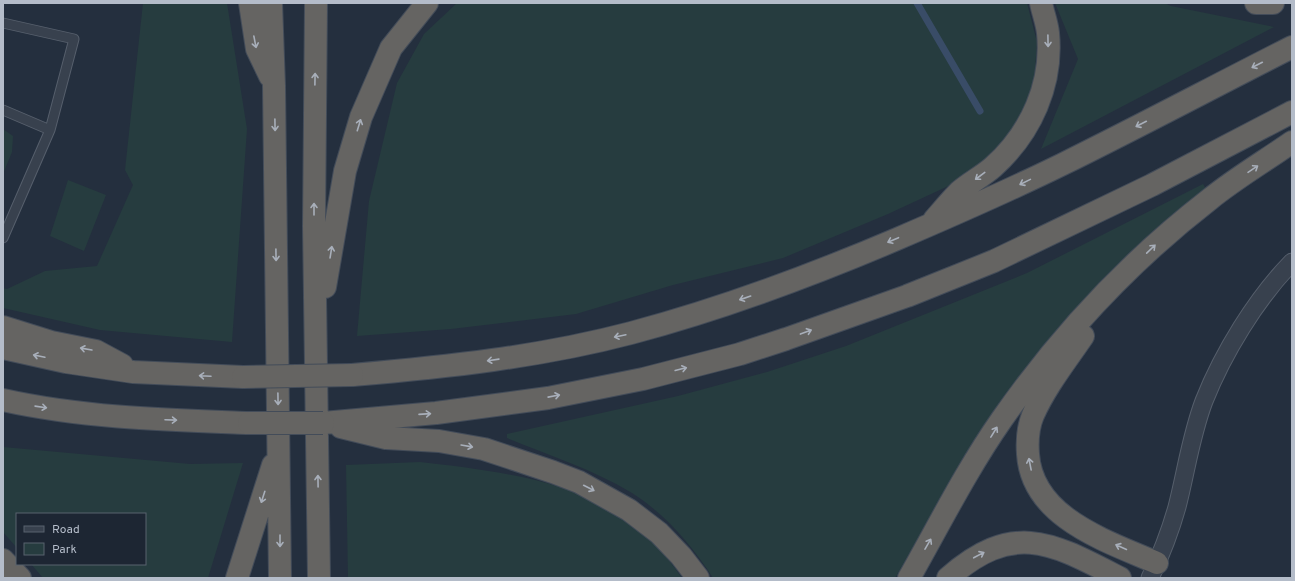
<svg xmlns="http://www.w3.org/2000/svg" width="1295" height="581" viewBox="0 0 1295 581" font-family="Overpass,sans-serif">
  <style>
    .green { fill: #263c3f }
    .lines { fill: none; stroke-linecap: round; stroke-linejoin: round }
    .stream { stroke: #394c67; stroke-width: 7 }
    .service-casing { stroke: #565f6c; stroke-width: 11 }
    .minor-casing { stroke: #565f6c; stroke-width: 19 }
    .trunk-casing { stroke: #434c59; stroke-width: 24 }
    .service { stroke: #38414e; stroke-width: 9 }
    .minor { stroke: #38414e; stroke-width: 17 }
    .trunk { stroke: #656462; stroke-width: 22 }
    .trunk-bridge-casing { stroke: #434c59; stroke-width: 24; stroke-linecap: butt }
    .trunk-bridge { stroke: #656462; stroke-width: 22 }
    .oneway { stroke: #a8afba }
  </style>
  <rect width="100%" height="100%" fill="#242f3e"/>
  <path class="green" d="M143 3H227L247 129 232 342 100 330 3 308V288L7 289 45 271 97 266 133 185 125 170Z
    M457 3H1027L1037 42 1034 84 1016 126 972 175 888 214 783 258 673 285 576 314 451 329 357 336 369 201 397 83 424 34Z
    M1055 3H1164L1171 6 1274 27 1041 149 1078 59Z
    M3 129 13 136 12 152 3 174Z
    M68 180 106 195 84 251 50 236Z
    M1203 184 1206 189 1135 248 1072 313 957 473 895 578H713C692 545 665 514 632 493 593 469 548 455 507 438V434L678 396 767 372 846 346 1027 273Z
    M3 447 190 464 243 463 208 578H43L31 564H145V514H17V548L3 532Z
    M420 462C482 469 559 478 614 510 642 526 664 552 682 578H348L346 465Z"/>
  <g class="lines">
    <path class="stream" d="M917 3 980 111"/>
    <defs>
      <path id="service" d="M3 23 74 39 50 130
        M3 110 50 130 3 238"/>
      <path id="minor" d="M1150 578C1161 555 1170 532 1177 507 1186 472 1191 435 1204 401 1223 353 1256 299 1292 262"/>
      <path id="trunk" d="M250 3 257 49 270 76
        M271 3 274 86 280 578
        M316 3 314 226 319 578
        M1256 3H1273
        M934 220C942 211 950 201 959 192 969 183 983 176 993 167 1031 133 1053 84 1048 33 1047 23 1043 13 1041 3
        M325 287 345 171 361 117 391 48 427 3
        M3 327 51 342 96 351 122 365
        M1083 336C1066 361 1046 386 1033 415 1028 427 1027 441 1028 454 1032 518 1107 541 1157 563
        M3 348 66 362 133 372 243 377
        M352 375C446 367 540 357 631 333 722 309 810 276 897 239 953 215 1008 191 1063 164 1140 126 1215 86 1292 47
        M3 400C84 418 167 420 249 423
        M323 423 436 413 548 398 643 379 740 354 786 339 907 296 994 261 1152 185 1292 112
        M341 427 386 438 439 441 484 449 553 472 579 482 629 510 659 533 681 556 698 578
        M3 560 20 578
        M237 578 273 465
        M909 578C939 525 967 469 1002 419 1060 336 1130 261 1210 199 1236 178 1265 161 1292 142
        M948 578C1014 520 1052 543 1120 578"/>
    </defs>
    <use href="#service" class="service-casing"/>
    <use href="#minor" class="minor-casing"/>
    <use href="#trunk" class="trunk-casing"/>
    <use href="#service" class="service"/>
    <use href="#minor" class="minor"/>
    <use href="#trunk" class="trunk"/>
    <defs>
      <path id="trunk-bridge" d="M243 377 352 375
        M249 423H323"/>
    </defs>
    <use href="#trunk-bridge" class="trunk-bridge-casing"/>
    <use href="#trunk-bridge" class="trunk-bridge"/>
  </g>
  <defs><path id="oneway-shaft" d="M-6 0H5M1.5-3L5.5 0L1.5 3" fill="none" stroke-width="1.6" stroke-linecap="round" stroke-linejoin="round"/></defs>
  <g class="oneway">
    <use href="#oneway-shaft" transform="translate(1048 41) rotate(89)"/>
    <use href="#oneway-shaft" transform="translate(255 42) rotate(79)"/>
    <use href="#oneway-shaft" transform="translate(1257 65) rotate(153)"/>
    <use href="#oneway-shaft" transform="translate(315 79) rotate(-89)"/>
    <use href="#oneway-shaft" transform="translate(1141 124) rotate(153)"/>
    <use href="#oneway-shaft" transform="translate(275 125) rotate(89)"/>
    <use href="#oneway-shaft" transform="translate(359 125) rotate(-73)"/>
    <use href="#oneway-shaft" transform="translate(1253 169) rotate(-34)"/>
    <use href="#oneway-shaft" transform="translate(980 176) rotate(143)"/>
    <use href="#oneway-shaft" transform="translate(1025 182) rotate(154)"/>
    <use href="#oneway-shaft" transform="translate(314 209) rotate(-90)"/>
    <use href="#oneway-shaft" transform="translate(893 240) rotate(157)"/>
    <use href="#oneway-shaft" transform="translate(1151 249) rotate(-44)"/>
    <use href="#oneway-shaft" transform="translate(331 252) rotate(-81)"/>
    <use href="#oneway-shaft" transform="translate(276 255) rotate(89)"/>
    <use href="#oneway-shaft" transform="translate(745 298) rotate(161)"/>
    <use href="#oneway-shaft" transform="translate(806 332) rotate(-20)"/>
    <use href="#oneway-shaft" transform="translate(620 336) rotate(168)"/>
    <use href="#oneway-shaft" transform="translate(86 349) rotate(-170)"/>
    <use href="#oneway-shaft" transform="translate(39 356) rotate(-168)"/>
    <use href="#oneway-shaft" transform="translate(493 360) rotate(172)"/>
    <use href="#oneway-shaft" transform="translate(681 369) rotate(-14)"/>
    <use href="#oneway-shaft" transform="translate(205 376) rotate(-177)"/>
    <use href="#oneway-shaft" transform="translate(554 396) rotate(-11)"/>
    <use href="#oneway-shaft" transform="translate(278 399) rotate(89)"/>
    <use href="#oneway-shaft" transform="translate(41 407) rotate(8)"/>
    <use href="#oneway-shaft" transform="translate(425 414) rotate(-4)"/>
    <use href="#oneway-shaft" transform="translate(171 420) rotate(2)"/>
    <use href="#oneway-shaft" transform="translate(994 432) rotate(-58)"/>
    <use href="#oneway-shaft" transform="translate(467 446) rotate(10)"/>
    <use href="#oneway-shaft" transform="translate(1030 464) rotate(-101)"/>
    <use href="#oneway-shaft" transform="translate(318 481) rotate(-91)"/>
    <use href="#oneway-shaft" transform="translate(589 488) rotate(27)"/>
    <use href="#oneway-shaft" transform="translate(263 497) rotate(108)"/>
    <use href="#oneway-shaft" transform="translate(280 541) rotate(90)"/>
    <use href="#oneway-shaft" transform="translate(928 544) rotate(-60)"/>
    <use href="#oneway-shaft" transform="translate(1121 547) rotate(-156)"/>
    <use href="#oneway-shaft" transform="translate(979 555) rotate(-28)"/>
  </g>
  <rect width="1295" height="581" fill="none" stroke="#b4bcc9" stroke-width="8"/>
  <rect x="16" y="513" width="130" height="52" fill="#1d2633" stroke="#59626f"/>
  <rect x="24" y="526" width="20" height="6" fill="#38414e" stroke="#59626f"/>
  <text x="52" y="533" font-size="12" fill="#b4bcc9">Road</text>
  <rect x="24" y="543" width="20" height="12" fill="#263c3f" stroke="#59626f"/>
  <text x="52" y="553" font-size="12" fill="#b4bcc9">Park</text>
</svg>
